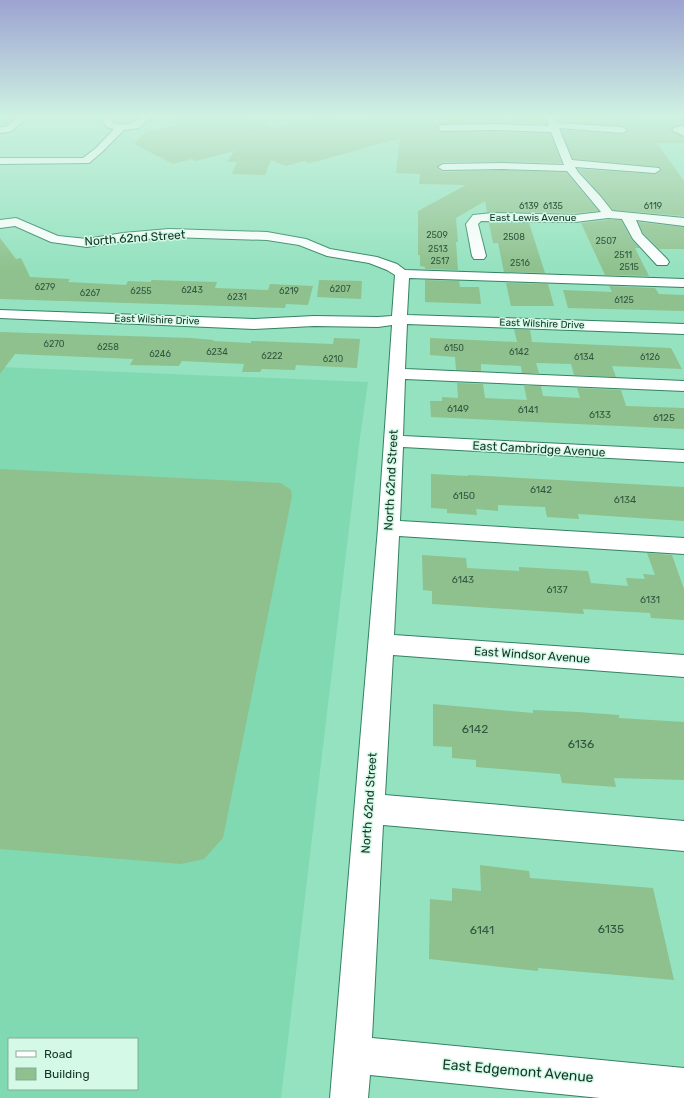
<svg xmlns="http://www.w3.org/2000/svg" width="684" height="1098" viewBox="0 0 684 1098" font-family="Rubik,sans-serif">
  <style>
    .built { fill: #81d9b2; fill-rule: evenodd }
    .building { fill: #8ec18d }
    .lines { fill: none; stroke-linecap: round; stroke-linejoin: round }
    .minor-casing { stroke: #338262; stroke-width: 2 }
    .minor { fill: #fff; fill-rule: evenodd }
    .labels { text-anchor: middle; dominant-baseline: central; stroke-width: 3; stroke-linejoin: round; paint-order: stroke }
    .far-number-label { font-size: 9px; fill: #325740 }
    .far-street-label { font-size: 10px; fill: #133426; stroke: #d4fae7 }
    .number-label { font-size: 10px; fill: #325740 }
    .street-label { font-size: 12px; fill: #133426; stroke: #d4fae7 }
    .near-number-label { font-size: 12px; fill: #325740 }
    .near-street-label { font-size: 14px; fill: #133426; stroke: #d4fae7 }
  </style>
  <rect width="100%" height="100%" fill="#94e2bf"/>
  <path class="built" d="M0 367 368 382 359 445 281 1098H0ZM9 1039H137V1089H9Z"/>
  <path class="building" d="M165 116H244L274 128 320 116H335L352 123 376 116 542 117 547 124 495 122 442 124 436 129 442 132H495L550 133 562 163 503 162H443L437 168 443 172 503 170 566 172 598 211 577 213 487 212 485 201 456 218 458 242H456L458 270 425 269V267L420 266V255H418V211L466 185 419 184 420 174 396 173 400 138 315 162 308 163 304 161 286 166 271 160 265 175 232 174 237 162H227L234 151 196 161 192 159 173 164 134 144 146 132 182 124Z
    M562 116 684 119V124L674 127 671 130 684 137V143H657L684 181V216L613 210 578 169 655 174 661 170 660 167 573 159 561 130 622 134 628 129 622 126 558 122 556 118H563Z
    M608 220H621L632 240 640 248H635L649 276 605 275 581 223Z
    M638 222 684 227V249H659L643 233Z
    M489 223H529L545 273 504 272 498 243H493Z
    M0 238 16 259 21 258 30 277 70 279 68 282 126 285 128 281 150 282 152 280 217 282 215 288 268 290 270 284 313 286 308 305 286 304 285 308 0 299Z
    M319 280 362 281 361 299 317 297Z
    M425 280 459 281 460 287H479L481 304 425 302Z
    M506 283 548 284 554 306H511Z
    M609 286 655 288 659 294 684 295V311L568 308 563 290 612 292Z
    M514 329 530 330 532 342 671 348 682 369 612 366 616 377 574 375 571 364 536 363 539 373H522L521 366 481 364V371L456 370 455 357 430 355V338L517 342Z
    M0 332 191 338 214 340 213 341 251 343V341L333 344 334 338 360 339 357 368 296 365 295 370 262 369 260 372H242L244 364 182 361 179 366 130 365 133 359 15 354 0 374Z
    M457 383 483 384 485 398 527 400 524 386H541L543 396 580 398 577 388 621 390 626 406 684 408V429L431 417 430 401H442V397L458 398Z
    M0 469 281 483 291 490 292 496 223 838 204 859 181 864 0 849Z
    M431 474 468 476V475L684 487V521L578 514 579 519 547 517 545 507 498 505V511L476 509 477 515 447 513V509L431 508Z
    M647 553 672 555 684 589V620L651 618 650 613 583 609 584 614 432 604V591L423 590 422 555 466 558 467 568 519 571V567L588 571 591 583 628 586 626 578 645 579 643 574 655 575Z
    M433 704 533 713V710L578 712 619 715V718L684 722V780L614 778 616 787 562 783 560 774 476 767V760L452 758V747L433 746Z
    M480 865 529 871 530 878 653 888 674 980 538 968V971L429 959 430 899 452 901V888L481 891Z"/>
  <g class="lines">
    <defs>
      <path id="minor" d="M20 116H30L10 132 0 133V127H5Z
        M106 116H115L112 120 113 123C126 125 131 126 141 116H151L139 128 124 130 102 152 89 163 0 164V158H83L96 148 114 129 106 127 103 120Z
        M543 116H553L557 123 622 127 627 130 622 133 559 128 572 160 659 168 660 170 655 173 575 167 578 172 601 197 612 211 684 218V226L636 220 642 234 667 259 669 262 667 265H657L633 239 622 219 608 218 575 222 481 221 478 224 486 256 484 259H474L472 256 466 224 473 215 493 213 575 215 601 212 567 171 503 169 443 170 438 167 443 164 503 163 564 165 551 132 495 130 442 131 437 128 442 125 495 124 549 126 547 120Z
        M684 125V136L672 130 674 128Z
        M16 218 58 236 87 239 123 233 169 229 267 232 306 239 330 249 377 257 397 264 405 270 684 279V287L409 278 407 315 684 324V334L407 324 405 369 684 381V391L405 379 403 436 684 450V462L403 447 400 521 684 538V554L399 536 394 635 684 655V677L393 655 385 795 684 821V851L383 825 372 1038 684 1068V1098H600L370 1075 368 1098H330L378 528 392 325 378 327 314 326 254 329 0 318V310L254 319 314 316 378 317 392 316 395 275 387 270 369 263 327 256 299 245 267 240 169 237 123 241 87 247 51 242 15 226 0 228V220Z"/>
    </defs>
    <use href="#minor" class="minor-casing"/>
    <use href="#minor" class="minor"/>
  </g>
  <linearGradient id="sky" x2="0" y2="1"><stop stop-color="#9ca3d1"/><stop offset="0.43" stop-color="#cff2e2"/><stop offset="1" stop-color="#cff2e2" stop-opacity="0"/></linearGradient>
  <rect width="684" height="270" fill="url(#sky)"/>
  <g class="labels">
    <g class="far-number-label">
      <text x="529" y="206">6139</text>
      <text x="553" y="206">6135</text>
      <text x="653" y="206">6119</text>
      <text x="437" y="235">2509</text>
      <text x="514" y="237">2508</text>
      <text x="606" y="241">2507</text>
      <text x="438" y="249">2513</text>
      <text x="623" y="255">2511</text>
      <text x="440" y="261">2517</text>
      <text x="520" y="263">2516</text>
      <text x="629" y="267">2515</text>
      <text x="45" y="287">6279</text>
      <text x="340" y="289">6207</text>
      <text x="192" y="290">6243</text>
      <text x="141" y="291">6255</text>
      <text x="289" y="291">6219</text>
      <text x="90" y="293">6267</text>
      <text x="237" y="297">6231</text>
      <text x="624" y="300">6125</text>
      <text x="54" y="344">6270</text>
      <text x="108" y="347">6258</text>
      <text x="454" y="348">6150</text>
      <text x="217" y="352">6234</text>
      <text x="519" y="352">6142</text>
      <text x="160" y="354">6246</text>
      <text x="272" y="356">6222</text>
      <text x="584" y="357">6134</text>
      <text x="650" y="357">6126</text>
      <text x="333" y="359">6210</text>
    </g>
    <g class="far-street-label">
      <text x="533" y="218">East Lewis Avenue</text>
      <text transform="translate(157 320) rotate(2)">East Wilshire Drive</text>
      <text transform="translate(542 324) rotate(2)">East Wilshire Drive</text>
    </g>
    <g class="number-label">
      <text x="458" y="409">6149</text>
      <text x="528" y="410">6141</text>
      <text x="600" y="415">6133</text>
      <text x="664" y="418">6125</text>
      <text x="541" y="490">6142</text>
      <text x="464" y="496">6150</text>
      <text x="625" y="500">6134</text>
      <text x="463" y="580">6143</text>
      <text x="557" y="590">6137</text>
      <text x="650" y="600">6131</text>
    </g>
    <g class="street-label">
      <text transform="translate(135 238) rotate(-4)">North 62nd Street</text>
      <text transform="translate(539 449) rotate(3)">East Cambridge Avenue</text>
      <text transform="translate(391 480) rotate(-87)">North 62nd Street</text>
      <text transform="translate(532 655) rotate(4)">East Windsor Avenue</text>
      <text transform="translate(369 803) rotate(-86)">North 62nd Street</text>
    </g>
    <g class="near-number-label">
      <text x="475" y="729">6142</text>
      <text x="581" y="744">6136</text>
      <text x="611" y="929">6135</text>
      <text x="482" y="930">6141</text>
    </g>
    <g class="near-street-label">
      <text transform="translate(518 1071) rotate(5)">East Edgemont Avenue</text>
    </g>
  </g>
  <rect x="8" y="1038" width="130" height="52" fill="#d4fae7" stroke="#87ab9a"/>
  <rect x="16" y="1051" width="20" height="6" fill="#ffffff" stroke="#87ab9a"/>
  <text x="44" y="1058" font-size="12" fill="#133426">Road</text>
  <rect x="16" y="1068" width="20" height="12" fill="#8ec18d" stroke="#87ab9a"/>
  <text x="44" y="1078" font-size="12" fill="#133426">Building</text>
</svg>
